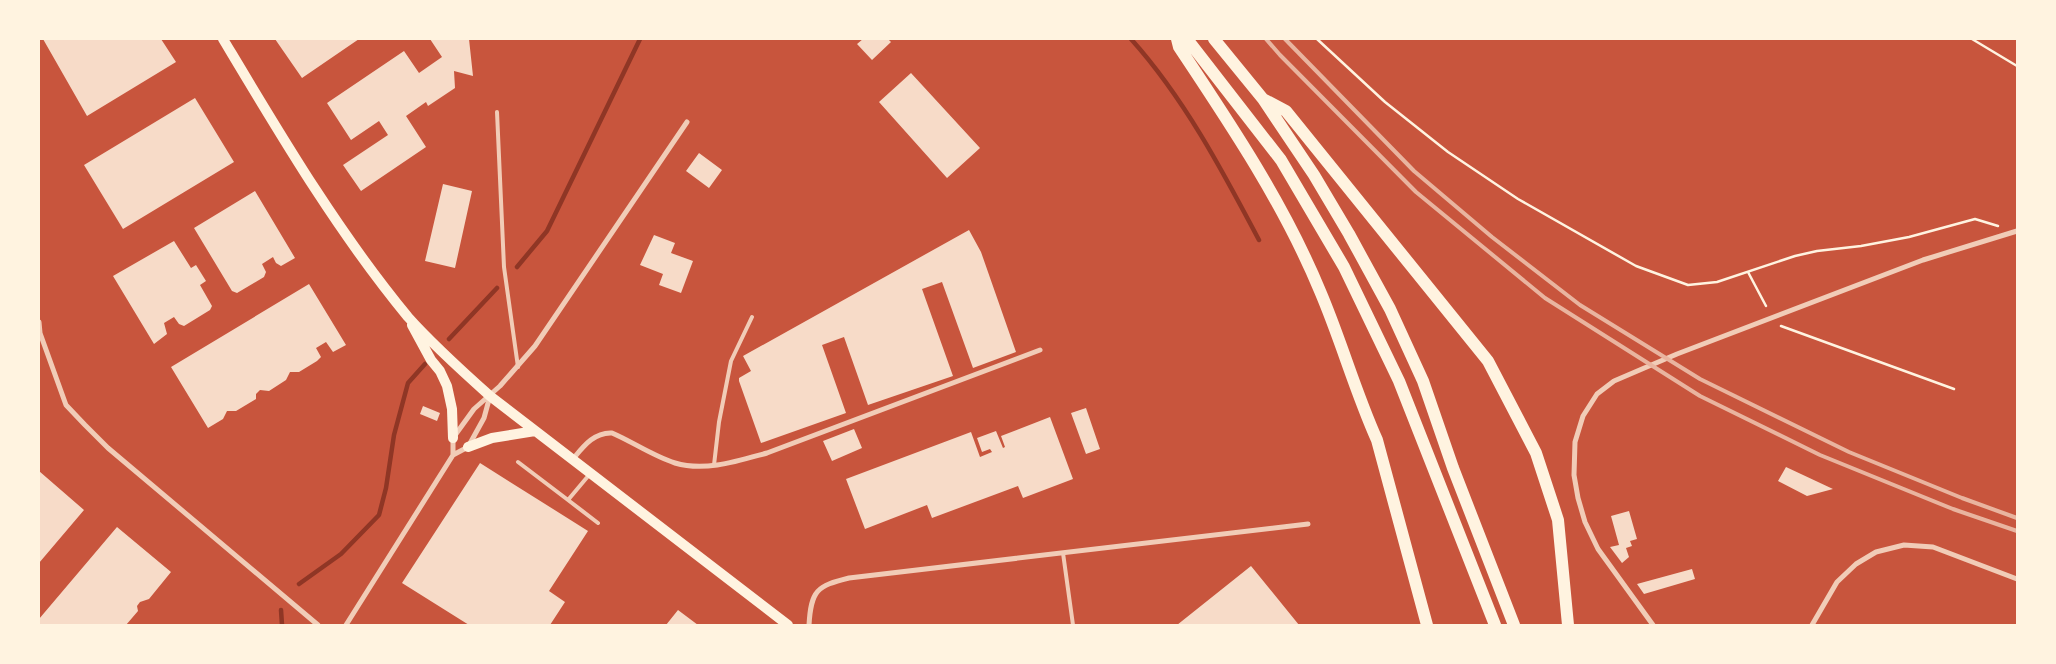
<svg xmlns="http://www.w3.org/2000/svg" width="2056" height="664" viewBox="0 0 2056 664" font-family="'PT Sans Narrow',sans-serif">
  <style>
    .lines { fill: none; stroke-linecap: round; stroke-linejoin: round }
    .stream { stroke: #8f3625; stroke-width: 4.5 }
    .building { fill: #f7dbc8 }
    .path { stroke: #fff3e0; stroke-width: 2.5 }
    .service { stroke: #f1ccb7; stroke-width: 4 }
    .minor { stroke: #f1ccb7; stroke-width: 5 }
    .secondary { stroke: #fff3e0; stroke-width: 10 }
    .trunk { stroke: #fff3e0; stroke-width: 12 }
    .rail { stroke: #e9b49f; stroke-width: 4 }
  </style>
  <rect width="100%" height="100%" fill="#c8553d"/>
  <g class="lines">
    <path class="stream" d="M1131 39C1184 98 1222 170 1259 240
      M517 267 547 231 640 39
      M449 339 497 288
      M299 584 341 554 379 515 386 488 394 435 408 383 425 364
      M281 610 282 625"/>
  </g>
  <path class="building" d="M43 39H161L176 62 87 116Z
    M275 39H359L302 78Z
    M430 39H469L473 76 454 71 455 88 428 106 426 102 406 116 426 147 361 191 343 165 388 135 379 121 351 140 327 103 404 51 419 73 442 57Z
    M863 39H888L891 42 872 60 857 44Z
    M911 73 980 148 947 178 879 102Z
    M195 98 234 162 123 229 84 165Z
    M699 153 722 170 709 188 686 171Z
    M443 184 472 191 455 268 425 261Z
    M255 191 295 258 281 266 276 263 273 257 262 264 266 272 264 277 237 293 232 291 194 228Z
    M969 230 981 252 1016 352 973 368 942 282 922 289 953 376 868 405 844 337 822 345 846 413 761 443 739 381V378L751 371 743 356Z
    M654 235 675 243 671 253 693 261 681 293 659 285 663 274 640 265Z
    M174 241 191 268 196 265 206 281 200 285 212 306 210 310 184 326 179 324 174 317 164 323 167 334 154 344 113 276Z
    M309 284 346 345 333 352 326 342 316 348 321 357 317 361 299 372H290L286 380 269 391 260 390 256 394V399L236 411H227L223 419 208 428 171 367Z
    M423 406 440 413 437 421 420 414Z
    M1086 408 1100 449 1086 454 1071 413Z
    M1050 417 1073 479 1023 498 1018 486 932 518 927 505 865 529 846 479 971 432 980 457 992 452 990 449 982 452 977 438 996 431 1003 448 1005 447 1001 436Z
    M854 429 862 448 832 461 823 441Z
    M480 463 588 531 549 591 565 602 550 625H469L402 583Z
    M1786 467 1833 489 1807 496 1778 481Z
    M39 471 84 510 39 563Z
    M1629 511 1637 539 1630 541 1632 546 1626 548 1629 557 1622 563 1610 547 1619 545 1611 516Z
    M117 527 171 572 149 599 140 602 137 606 138 611 126 625H39V619Z
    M1251 566 1299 625H1177Z
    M1692 569 1695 579 1644 594 1637 584Z
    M678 610 698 625H666Z"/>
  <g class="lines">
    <path class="path" d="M1317 39 1385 102 1448 152 1518 199 1636 266 1688 285 1717 282 1795 256 1817 251 1861 246 1909 237 1975 219 1998 226
      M1972 39 2017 66
      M1748 272 1766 306
      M1781 326 1954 389"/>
    <path class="service" d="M497 112 504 267 518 367
      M518 462 568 500
      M714 465 719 422 731 361 752 317
      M589 475 568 500 598 523
      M1063 553 1073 625"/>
    <path class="minor" d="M39 322 40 333 66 405 85 425 108 448 318 625
      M453 455V438L474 409 500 386 535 346 687 122
      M573 459C583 447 594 432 612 433 633 442 653 456 675 463 705 472 738 461 767 453L1040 350
      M346 625 453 455 468 447 484 418 490 396
      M809 625C811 590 817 586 849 578L1308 524
      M1653 625 1598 549 1585 522 1578 498 1574 475 1575 442 1583 416 1597 394 1614 381 1677 354 1923 260 2017 231
      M1812 625 1837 582 1856 564 1876 552 1904 545 1933 547 2017 579"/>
    <path class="secondary" d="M223 39C280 134 337 231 408 317 433 345 462 371 490 396L788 625
      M412 325 431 360 440 371 447 386 452 409 453 438
      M468 447 492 438 535 431"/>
    <path class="trunk" d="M1177 39 1179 47C1231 125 1284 204 1320 291 1341 340 1355 391 1377 440L1427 625
      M1187 39 1281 160 1344 267 1399 381 1495 625
      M1214 39 1263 99 1314 175 1349 234 1390 309 1423 381 1453 468 1514 625
      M1265 100 1286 111 1488 361 1536 453 1558 520 1568 625"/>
    <path class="rail" d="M1266 39 1280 55 1416 192 1545 298 1700 396 1820 455 1953 509 2017 531
      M1285 39 1414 171 1492 237 1580 305 1700 379 1849 452 1962 498 2017 518"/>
  </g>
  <rect width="2056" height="664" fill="none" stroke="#fff3e0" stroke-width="80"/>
</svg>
